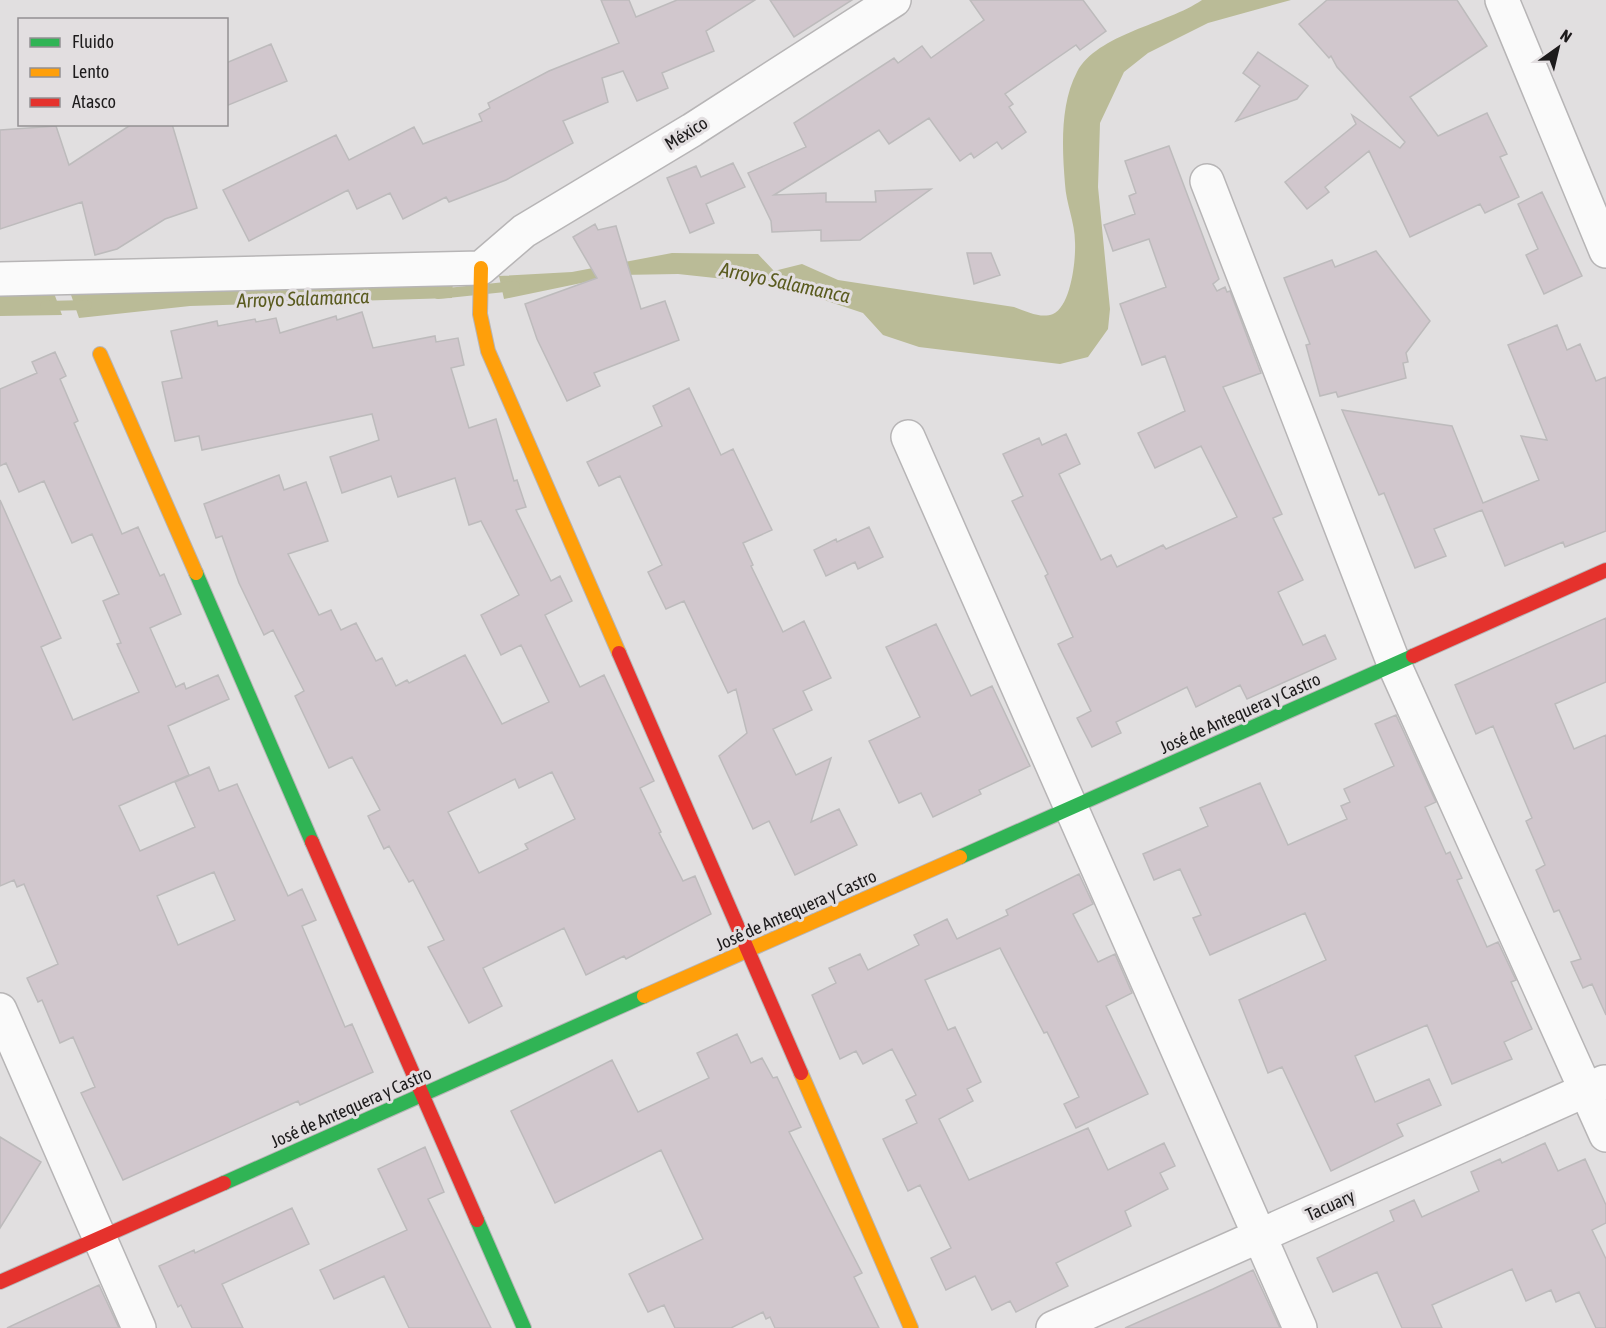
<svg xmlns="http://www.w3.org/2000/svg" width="1606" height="1328" viewBox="0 0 1606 1328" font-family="'Asap Condensed',sans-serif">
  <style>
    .water { fill: #babb97 }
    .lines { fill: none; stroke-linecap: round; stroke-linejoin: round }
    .stream { stroke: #babb97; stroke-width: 10 }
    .building { fill: #d1c7cd; stroke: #bdbbbc; stroke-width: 1.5; fill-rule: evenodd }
    .street-casing { stroke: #b7b5b6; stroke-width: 36 }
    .fast-casing { stroke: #b7b5b6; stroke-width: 16 }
    .slow-casing { stroke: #b7b5b6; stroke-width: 16 }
    .jam-casing { stroke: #b7b5b6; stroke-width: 16 }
    .street { stroke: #fafafa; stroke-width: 33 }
    .fast { stroke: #30b455; stroke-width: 14 }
    .slow { stroke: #ff9f0a; stroke-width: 14 }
    .jam { stroke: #e5322d; stroke-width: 14 }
    .labels { text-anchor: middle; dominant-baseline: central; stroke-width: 6; stroke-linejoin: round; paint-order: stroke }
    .street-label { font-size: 18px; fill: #1d1b1c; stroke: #e2dee0 }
    .water-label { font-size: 20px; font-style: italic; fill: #5a5b1f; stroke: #e2dee0 }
  </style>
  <rect width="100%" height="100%" fill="#e1dfe0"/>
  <path class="water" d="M1202 0H1291L1208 23 1148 53 1124 72 1100 123 1098 187 1110 309 1108 329 1088 357 1060 364 919 347 883 335 863 313 779 285 678 274 620 275 504 299 499 276 572 272 672 253 758 254 774 271 802 264 838 280 1014 307C1025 311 1041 319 1053 314 1071 306 1076 260 1075 242 1075 223 1066 203 1065 184 1062 148 1060 104 1077 72 1097 34 1167 24 1202 0Z
    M453 280 452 298 190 306 79 318 70 292Z
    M54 293 62 315 0 316V295Z"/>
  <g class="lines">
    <path class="stream" d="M438 294 515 286
      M45 306 87 305"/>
  </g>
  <path class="building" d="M601 0H629L636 17 677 0H755L706 31 714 51 662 73 668 88 637 101 623 71 602 78 608 102 563 121 573 143 506 180 449 202 446 197 403 219 390 193 357 209 348 190 249 241 223 190 336 135 349 160 414 127 423 144 482 121 479 114 490 108 488 103 549 71 619 43Z
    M770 0H852L794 37Z
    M970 0H1083L1106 31 1080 50 1076 45 1005 94 1013 104 1009 107 1026 132 1002 149 997 142 974 158 971 153 960 161 929 118 889 144 879 130 774 195 826 193V202H876L875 191 931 189 860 240 821 241V230L772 232 771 221 748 173 806 147 794 123 894 58 898 63 922 46 931 58 984 20Z
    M1327 0H1457L1487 46 1410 97 1438 136 1487 113 1507 154 1500 157 1519 197 1485 213 1480 204 1410 237 1369 151 1325 187 1329 192 1307 209 1285 182 1356 124 1352 115 1400 148 1405 142 1337 67 1331 56 1329 58 1299 24Z
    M271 44 287 81 226 106V63Z
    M1258 52 1308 86 1297 99 1236 121 1260 86 1243 73Z
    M132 124H172L197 208 165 219 117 249 95 255 82 202 0 229V130L56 126 69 165Z
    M1169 146 1219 279 1213 284 1217 291 1225 287 1227 292 1230 291 1261 373 1223 387 1282 514 1273 518 1303 580 1278 592 1303 645 1325 635 1336 659 1247 699 1240 685 1196 707 1187 687 1116 722 1121 733 1092 747 1077 718 1091 711 1058 644 1073 637 1045 576 1048 574 1012 501 1023 496 1003 454 1039 438 1042 445 1066 434 1080 464 1059 474 1101 560 1111 555 1117 567 1163 545 1166 549 1237 517 1201 446 1155 468 1138 433 1185 411 1165 356 1142 365 1120 304 1166 287 1149 239 1113 251 1104 225 1135 214 1129 196 1136 193 1125 161Z
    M733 163 745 187 706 204 714 223 690 233 667 178 696 166 701 177Z
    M1542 192 1582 276 1544 294 1526 255 1538 249 1518 204Z
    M595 224 598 230 616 226 641 309 665 301 679 340 594 373 600 386 567 401 537 339 525 304 597 278 573 237Z
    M1376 251 1430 321 1406 353 1408 362 1403 363 1406 378 1338 397 1336 392 1320 396 1306 345 1310 344 1284 278 1332 260 1335 267Z
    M967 253H991L1000 275 974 284Z
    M362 312 373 348 435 336 436 342 458 338 464 365 451 368 469 428 496 419 514 481 517 480 526 507 516 510 551 581 560 576 572 601 545 615 580 687 604 675 654 781 640 788 661 832 659 833 683 881 695 876 711 914 626 959 624 956 586 975 564 928 483 968 502 1006 469 1023 428 947 444 940 413 880 409 882 389 846 384 849 368 816 380 810 352 757 329 768 295 696 304 691 273 630 264 635 239 583 222 536 216 538 204 504 279 475 284 490 306 482 328 541 288 554 319 615 331 610 341 630 356 623 376 661 382 658 396 686 407 680 409 683 465 655 502 724 549 702 521 645 501 655 481 615 519 595 481 521 469 525 455 478 398 497 391 476 342 493 330 457 379 440 372 414 202 450 199 436 175 441 162 382 182 378 171 331 217 321 218 326 255 319 256 322 276 318 280 333 336 316 337 320ZM552 772 575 819 525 844 528 849 479 873 448 812 515 779 519 788Z
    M1557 325 1567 350 1580 344 1596 381 1606 377V531L1565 547 1563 542 1505 566 1482 510 1434 529 1446 556 1415 568 1384 493 1379 495 1342 410 1452 426 1483 503 1539 480 1521 436 1547 440 1508 345Z
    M55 352 66 376 60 379 78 421 74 423 122 534 138 527 160 576 164 574 181 614 150 628 176 687 184 683 186 689 218 675 229 699 168 726 189 775 119 806 140 851 195 827 175 782 209 767 219 791 237 784 288 896 302 889 316 920 302 926 345 1027 352 1024 373 1072 300 1105 298 1101 123 1180 81 1093 95 1087 73 1037 60 1043 42 1000 38 1002 27 978 58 964 24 884 17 887 14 880 0 886V500L61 638 41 647 73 720 139 692 117 644 121 643 103 601 119 594 92 534 72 543 44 481 19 492 6 463 0 466V389L37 373 32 362ZM214 872 235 920 178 945 157 896Z
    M689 388 721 455 733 449 772 530 743 543 753 565 751 566 783 632 804 621 831 678 803 691 812 710 773 729 796 775 831 758 811 822 839 809 857 845 795 875 769 821 753 829 719 756 747 733 736 689 728 693 684 601 666 609 648 572 662 565 620 476 599 486 587 462 662 426 653 406Z
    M869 527 883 557 858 569 855 562 826 576 814 550 836 539 837 542Z
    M1606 618V682L1555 704 1574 749 1606 735V1015L1592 984 1583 988 1571 962 1581 959 1559 910 1554 912 1536 870 1545 865 1526 821 1532 818 1493 726 1476 734 1455 685Z
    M936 624 971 696 992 686 1030 766 979 790 981 794 933 817 921 793 899 803 869 741 920 717 886 647Z
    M1396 715 1436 802 1425 807 1446 854 1450 852 1462 878 1457 880 1487 947 1498 942 1516 980 1511 982 1532 1029 1504 1042 1512 1059 1452 1084 1427 1025 1355 1056 1375 1102 1429 1079 1441 1105 1397 1124 1403 1136 1331 1171 1282 1067 1268 1073 1239 1000 1326 960 1305 913 1210 955 1193 918 1201 915 1180 869 1154 880 1143 854 1208 826 1200 808 1260 783 1288 845 1347 819 1341 806 1350 802 1344 789 1394 766 1375 724Z
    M1079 874 1093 904 1073 914 1098 962 1115 954 1132 993 1106 1006 1148 1094 1076 1128 1064 1104 1079 1097 1047 1032 1044 1033 1000 948 925 980 948 1030 955 1027 981 1082 967 1089 973 1101 939 1119 969 1180 1088 1128 1108 1170 1164 1143 1175 1166 1160 1173 1168 1189 1125 1211 1131 1226 1056 1263 1068 1286 1016 1312 1010 1301 992 1310 975 1276 946 1290 931 1258 951 1248 920 1185 908 1191 883 1139 917 1123 906 1100 916 1095 892 1049 863 1064 856 1051 840 1059 812 995 836 983 829 968 860 954 868 970 919 945 914 935 947 919 957 939 1008 915 1006 910Z
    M737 1034 751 1063 762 1058 773 1078 777 1077 801 1127 789 1132 862 1273 854 1277 879 1328H775L770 1317 766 1319 763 1312 731 1328H675L664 1305 648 1312 629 1274 703 1239 661 1150 555 1203 511 1111 612 1060 638 1112 709 1078 697 1053Z
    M0 1137 41 1162 0 1228Z
    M1545 1143 1558 1171 1585 1159 1606 1205V1223L1592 1230 1606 1259V1328H1596L1579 1292 1556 1302 1551 1290 1526 1301 1512 1269 1432 1305 1442 1328H1402L1377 1272 1333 1292 1317 1258 1394 1221 1390 1211 1414 1200 1422 1217 1479 1191 1471 1172 1500 1159 1502 1163Z
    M425 1147 444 1192 428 1199 491 1328H409L384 1276 334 1299 320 1270 407 1230 378 1169Z
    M292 1208 309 1244 222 1284 243 1328H192L181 1305 178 1307 159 1266 194 1250 195 1253Z
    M1253 1270 1280 1328H1125L1213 1289Z
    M99 1285 119 1328H7Z"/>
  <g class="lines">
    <defs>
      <path id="street" d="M1502 0 1606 251
        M1207 181 1394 664 1606 1135
        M0 279 481 268 524 231 692 130 894 0
        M908 437 1300 1328
        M0 1010 139 1328
        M1053 1328 1604 1082"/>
      <path id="fast" d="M196 573 312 842
        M960 857 1413 656
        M224 1183 644 996
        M477 1220 524 1328"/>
      <path id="slow" d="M481 268 480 314 488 351 619 653
        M100 354 196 573
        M644 996 960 857
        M801 1073 911 1328"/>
      <path id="jam" d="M619 653 801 1073
        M1413 656 1606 570
        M312 842 477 1220
        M0 1282 224 1183"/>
    </defs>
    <use href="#street" class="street-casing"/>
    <use href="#fast" class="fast-casing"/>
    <use href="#slow" class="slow-casing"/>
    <use href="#jam" class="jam-casing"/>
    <use href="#street" class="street"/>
    <use href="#fast" class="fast"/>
    <use href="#slow" class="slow"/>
    <use href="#jam" class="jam"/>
  </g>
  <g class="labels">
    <g class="street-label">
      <text transform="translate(686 133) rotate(-32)">México</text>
      <text transform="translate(1240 713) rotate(-24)">José de Antequera y Castro</text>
      <text transform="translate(796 910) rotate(-24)">José de Antequera y Castro</text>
      <text transform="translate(351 1107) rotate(-24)">José de Antequera y Castro</text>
      <text transform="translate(1330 1205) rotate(-24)">Tacuary</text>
    </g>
    <g class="water-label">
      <text transform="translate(785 282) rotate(12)">Arroyo Salamanca</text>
      <text transform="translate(303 298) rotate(-2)">Arroyo Salamanca</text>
    </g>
  </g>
  <rect x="18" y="18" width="210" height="108" fill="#e2dee0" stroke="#939092" stroke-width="1.5"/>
  <rect x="30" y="38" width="30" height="9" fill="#30b455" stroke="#939092" stroke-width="1.5"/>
  <text x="72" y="48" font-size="18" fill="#1d1b1c">Fluido</text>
  <rect x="30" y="68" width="30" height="9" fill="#ff9f0a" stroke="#939092" stroke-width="1.5"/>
  <text x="72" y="78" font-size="18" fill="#1d1b1c">Lento</text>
  <rect x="30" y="98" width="30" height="9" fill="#e5322d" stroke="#939092" stroke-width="1.5"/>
  <text x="72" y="108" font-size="18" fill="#1d1b1c">Atasco</text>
  <g transform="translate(1558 48) rotate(34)" stroke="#e2dee0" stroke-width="4.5" paint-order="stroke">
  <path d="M0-4.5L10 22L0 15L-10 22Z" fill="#1d1b1c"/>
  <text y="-9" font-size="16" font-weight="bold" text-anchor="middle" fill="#1d1b1c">N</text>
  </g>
</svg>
